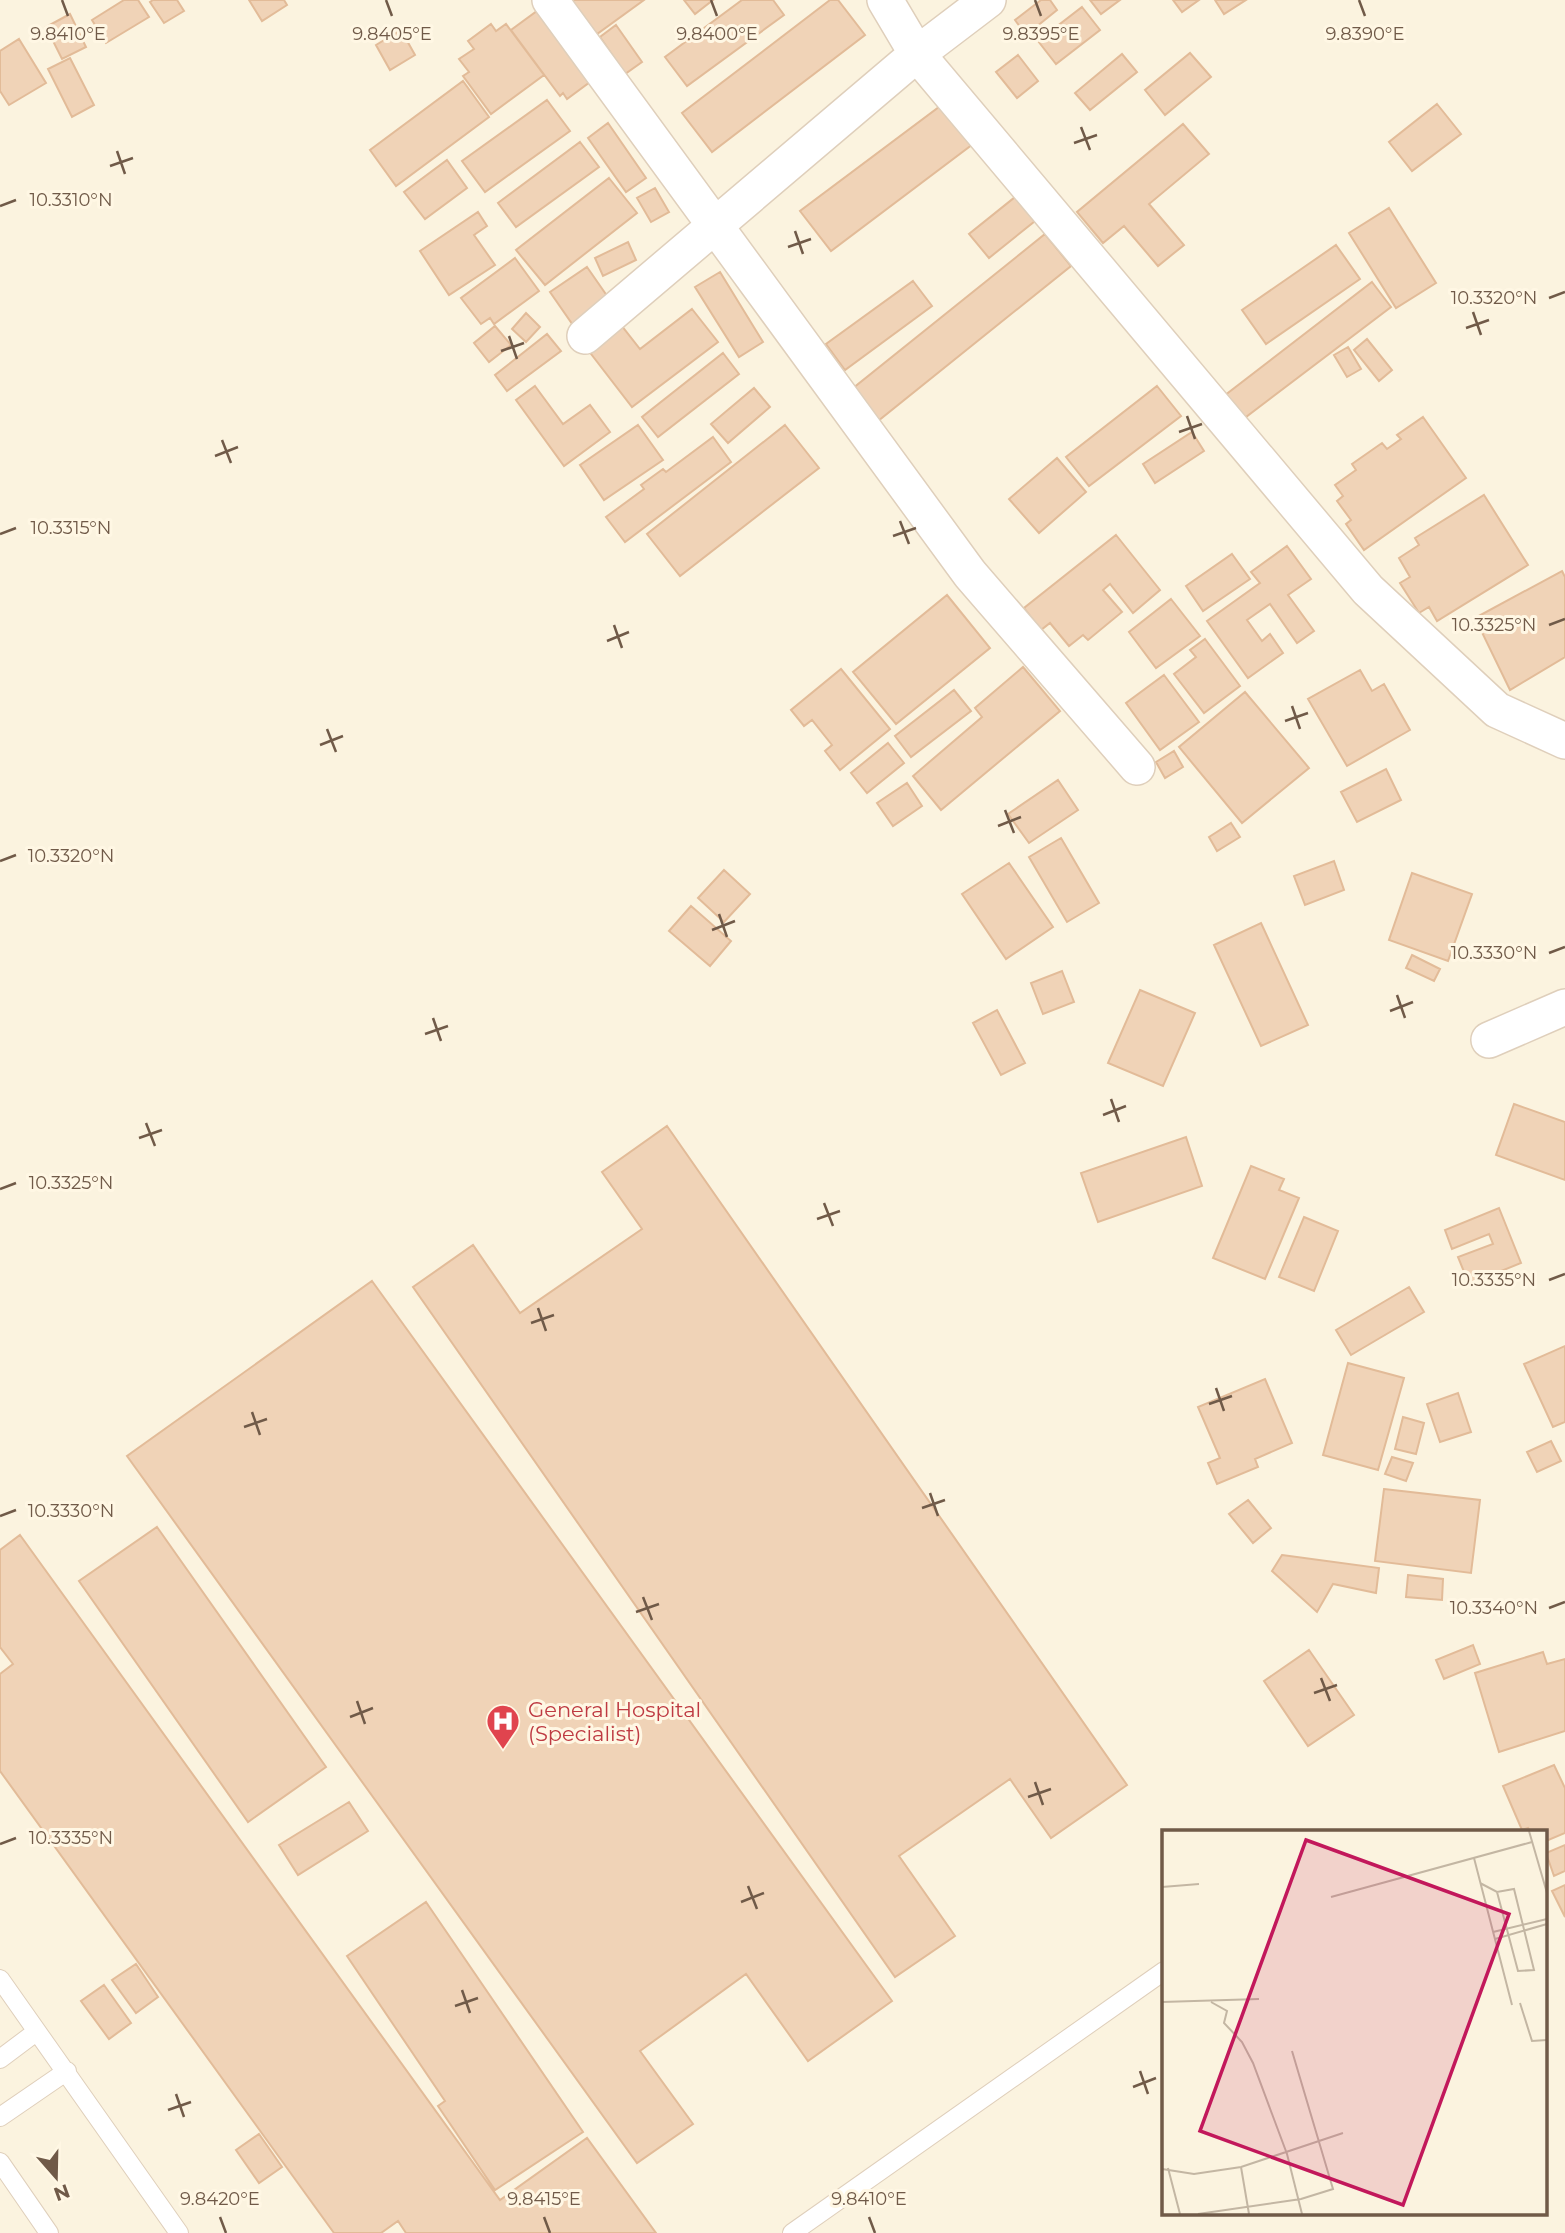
<svg xmlns="http://www.w3.org/2000/svg" width="1565" height="2233" viewBox="0 0 1565 2233" font-family="Montserrat,sans-serif">
  <style>
    .building { fill: #f0d3b7; stroke: #e2bb98; stroke-width: 2 }
    .lines { fill: none; stroke-linecap: round; stroke-linejoin: round }
    .service-casing { stroke: #dfcfbb; stroke-width: 20 }
    .minor-casing { stroke: #dfcfbb; stroke-width: 38 }
    .service { stroke: #fff; stroke-width: 18 }
    .minor { stroke: #fff; stroke-width: 35 }
    .ticks { fill: none; stroke: #705a48; stroke-width: 2.5 }
    .labels { text-anchor: middle; dominant-baseline: central; stroke-width: 6; stroke-linejoin: round; paint-order: stroke }
    .health-label { font-size: 21px; fill: #be3a42; stroke: #fff7e4; text-anchor: start }
    .inset-road { fill: none; stroke: #c3b6a3; stroke-width: 2 }
    .view { fill: #c2185b; fill-opacity: 0.15; stroke: #c2185b; stroke-width: 3.5 }
    .inset-edge { fill: none; stroke: #705a48; stroke-width: 3.5 }
    .ticks-label { font-size: 18px; text-anchor: middle; fill: #705a48; stroke: #fff7e4; stroke-width: 6; stroke-linejoin: round; paint-order: stroke }
  </style>
  <rect width="100%" height="100%" fill="#fbf3df"/>
  <path class="building" d="M124 0H138L149 17 106 43 92 20Z
    M153 0H177L184 11 164 23 150 2Z
    M249 0H284L287 5 262 21Z
    M571 0H644L597 34Z
    M684 0H713L695 14Z
    M742 0H773L784 15 687 86 665 57Z
    M830 0H838L865 35 712 152 682 113Z
    M1041 0H1050L1057 10 1026 35 1015 20Z
    M1090 0H1120L1101 14Z
    M1173 0H1199L1182 12Z
    M1215 0H1246L1224 14Z
    M1082 7 1100 30 1056 64 1038 41Z
    M537 11 590 82 567 99 563 93 560 96 511 30Z
    M70 14 86 47 62 59 46 27Z
    M491 24 496 31 506 24 544 75 491 114 463 76 469 72 459 59 474 49 468 41Z
    M616 25 642 62 625 74 600 37Z
    M401 30 415 55 390 70 376 45Z
    M19 39 46 83 9 105 0 91V51Z
    M1190 53 1211 77 1165 115 1145 90Z
    M1122 54 1137 72 1090 110 1075 93Z
    M1018 55 1038 81 1017 98 996 72Z
    M70 58 94 105 72 117 48 69Z
    M463 81 489 117 396 186 370 150Z
    M547 100 570 131 485 192 462 161Z
    M943 104 973 144 831 251 800 211Z
    M1437 104 1461 134 1412 171 1389 142Z
    M608 123 646 178 626 192 588 138Z
    M1183 124 1209 154 1149 204 1184 245 1158 266 1124 226 1103 243 1077 212Z
    M580 142 599 167 516 227 498 203Z
    M447 160 467 188 425 219 404 192Z
    M609 178 637 213 545 285 516 250Z
    M655 188 669 212 651 222 637 198Z
    M1020 193 1040 217 989 258 969 234Z
    M1389 208 1436 283 1396 308 1349 233Z
    M478 212 487 226 474 235 495 265 449 295 420 251Z
    M1045 234 1071 266 878 421 852 389Z
    M628 242 636 260 603 276 595 258Z
    M1336 245 1360 279 1266 344 1242 310Z
    M515 258 539 291 494 324 490 318 481 324 461 298Z
    M587 267 612 303 575 328 550 292Z
    M720 272 763 342 739 357 695 287Z
    M913 281 932 306 845 370 826 344Z
    M1372 282 1391 307 1242 420 1224 396Z
    M692 309 718 342 632 407 588 350 621 325 640 349Z
    M526 313 540 327 526 342 512 329Z
    M495 326 511 345 489 362 474 343Z
    M547 334 561 351 507 391 495 375Z
    M1367 339 1392 370 1379 381 1354 350Z
    M1348 347 1361 369 1347 377 1334 355Z
    M723 353 739 374 658 437 642 417Z
    M535 386 563 424 590 405 610 432 564 466 516 400Z
    M1157 386 1181 416 1089 486 1066 457Z
    M754 388 770 407 728 443 711 424Z
    M1423 417 1466 478 1364 550 1346 524 1351 520 1337 501 1343 496 1335 485 1356 470 1352 464 1382 443 1387 449 1401 439 1397 435Z
    M638 425 663 460 604 500 580 465Z
    M785 425 819 468 680 576 647 534Z
    M1192 432 1204 451 1155 483 1143 464Z
    M713 437 731 462 625 542 606 517 644 489 641 485 663 469 666 472Z
    M1057 458 1086 492 1039 533 1009 499Z
    M1484 495 1528 565 1437 621 1429 607 1419 613 1400 583 1410 577 1399 558 1419 545 1415 538Z
    M1116 535 1160 590 1133 613 1110 584 1103 590 1122 612 1088 640 1083 635 1069 646 1050 623 1041 630 1024 608Z
    M1287 546 1311 579 1288 595 1314 631 1297 643 1270 604 1247 620 1262 641 1270 634 1283 653 1248 678 1207 621 1260 583 1251 572Z
    M1232 554 1250 579 1203 611 1186 586Z
    M1562 571 1565 577V657L1510 690 1475 618Z
    M947 595 990 648 896 724 853 672Z
    M1171 599 1200 636 1156 668 1129 632Z
    M1205 639 1240 686 1204 713 1174 674 1196 657 1190 650Z
    M1023 667 1060 711 941 810 913 776 982 717 975 708Z
    M841 669 890 729 840 770 825 751 832 745 812 720 804 726 791 710Z
    M1360 670 1372 691 1384 684 1410 730 1347 766 1308 699Z
    M1164 675 1199 722 1160 750 1126 703Z
    M954 690 971 711 911 757 895 736Z
    M1245 692 1309 768 1242 823 1179 747Z
    M888 743 904 763 867 793 851 773Z
    M1174 751 1183 767 1165 778 1156 762Z
    M1386 769 1401 800 1357 822 1341 792Z
    M1058 780 1078 810 1029 843 1008 814Z
    M907 783 922 806 893 826 877 803Z
    M1231 823 1240 837 1217 851 1209 837Z
    M1061 838 1099 903 1067 922 1029 857Z
    M1334 861 1344 890 1305 905 1294 876Z
    M1009 863 1053 927 1006 959 962 894Z
    M724 870 750 894 724 922 698 898Z
    M1412 873 1472 894 1448 961 1389 940Z
    M691 906 731 941 710 966 669 931Z
    M1261 923 1308 1025 1261 1046 1214 945Z
    M1412 955 1440 969 1434 981 1406 968Z
    M1062 971 1074 1002 1043 1014 1031 983Z
    M1140 990 1195 1013 1163 1086 1108 1063Z
    M997 1010 1025 1063 1001 1075 973 1023Z
    M1514 1104 1565 1122V1180L1496 1155Z
    M667 1126 1127 1785 1051 1838 1010 1779 899 1856 955 1936 895 1977 413 1287 473 1245 520 1313 642 1229 602 1172Z
    M1186 1137 1202 1186 1098 1222 1081 1173Z
    M1251 1166 1284 1179 1279 1190 1299 1198 1265 1279 1213 1258Z
    M1499 1208 1521 1263 1469 1284 1458 1257 1493 1244 1489 1234 1452 1249 1445 1230Z
    M1304 1217 1338 1231 1314 1291 1279 1277Z
    M372 1281 892 2001 808 2061 746 1974 640 2051 693 2124 637 2163 127 1456Z
    M1409 1287 1424 1312 1351 1355 1336 1330Z
    M1565 1346V1422L1553 1427 1524 1364Z
    M1348 1363 1404 1378 1378 1470 1323 1455Z
    M1265 1379 1292 1443 1255 1459 1258 1467 1217 1484 1208 1463 1220 1458 1198 1407Z
    M1458 1393 1471 1432 1440 1442 1427 1404Z
    M1403 1417 1424 1423 1416 1454 1395 1449Z
    M1551 1441 1561 1461 1537 1472 1527 1452Z
    M1392 1457 1413 1463 1406 1481 1385 1474Z
    M1384 1489 1480 1500 1471 1573 1375 1561Z
    M1248 1500 1271 1528 1253 1543 1229 1514Z
    M157 1527 326 1767 248 1822 79 1581Z
    M20 1535 500 2200 587 2138 656 2233H406L398 2221 381 2233H334L0 1771V1674L13 1664 0 1647V1550Z
    M1282 1555 1379 1568 1376 1593 1333 1584 1317 1612 1272 1571Z
    M1408 1575 1443 1579 1442 1600 1406 1597Z
    M1473 1645 1480 1664 1444 1679 1436 1660Z
    M1309 1650 1354 1715 1308 1746 1264 1681Z
    M1543 1652 1547 1664 1565 1659V1731L1499 1752 1475 1673Z
    M1554 1765 1565 1788V1833L1546 1841V1832H1530L1528 1828 1522 1830 1503 1786Z
    M349 1802 368 1831 298 1875 279 1845Z
    M1565 1845V1871L1554 1876 1546 1853Z
    M1565 1885V1917L1552 1891Z
    M426 1902 583 2132 495 2190 438 2106 445 2101 347 1956Z
    M136 1964 158 1997 136 2013 112 1980Z
    M104 1985 131 2023 109 2039 81 2001Z
    M259 2134 282 2167 259 2183 236 2150Z"/>
  <g class="lines">
    <defs>
      <path id="service" d="M0 1979 179 2233
        M0 2059 36 2032
        M0 2117 67 2071
        M0 2162 49 2233
        M792 2233 1164 1971"/>
      <path id="minor" d="M550 0 970 574 1137 767
        M885 0 917 54 1368 590 1497 710 1565 741
        M585 336 917 54 988 0
        M1489 1040 1565 1007"/>
    </defs>
    <use href="#service" class="service-casing"/>
    <use href="#minor" class="minor-casing"/>
    <use href="#service" class="service"/>
    <use href="#minor" class="minor"/>
  </g>
  <path class="ticks" d="M62 0 68 16M386 0 392 16M711 0 717 16M1035 0 1041 16M1359 0 1365 16M1081 127 1090 150M1074 143 1097 135M117 151 125 174M110 166 133 158M0 206 16 200M795 231 803 254M788 247 811 239M1549 298 1565 292M1473 312 1481 335M1466 328 1489 320M509 336 517 359M501 351 524 343M1187 416 1195 439M1179 432 1202 424M222 440 231 463M215 456 238 447M900 521 909 544M0 534 16 528M893 536 916 528M614 625 622 648M1549 625 1565 619M607 641 629 632M1292 706 1300 729M1285 721 1308 713M327 729 336 752M320 745 343 736M1005 810 1014 833M998 826 1021 817M0 861 16 855M719 914 727 937M712 930 735 921M1549 953 1565 947M1397 995 1405 1018M1390 1011 1413 1002M433 1018 441 1041M425 1034 448 1026M1111 1099 1119 1122M1103 1115 1126 1106M146 1123 155 1146M139 1138 162 1130M0 1189 16 1183M824 1203 833 1226M817 1219 840 1211M1549 1280 1565 1274M538 1308 546 1331M531 1323 554 1315M1216 1388 1224 1411M1209 1404 1232 1396M252 1412 260 1435M244 1427 267 1419M930 1493 938 1516M922 1508 945 1500M0 1516 16 1510M643 1597 652 1620M1549 1608 1565 1602M636 1612 659 1604M1321 1678 1330 1701M1314 1693 1337 1685M357 1701 365 1724M350 1717 373 1708M1035 1782 1043 1805M1028 1797 1051 1789M0 1844 16 1838M748 1886 757 1909M741 1902 764 1893M462 1990 470 2013M455 2006 478 1998M1140 2071 1148 2094M1133 2087 1156 2078M176 2094 184 2117M168 2110 191 2102M220 2217 226 2233M544 2217 550 2233M869 2217 875 2233"/>
  <defs>
    <symbol id="hospital-pin" viewBox="-11 -11 22 30"><path d="M0 17L-7.5 6A9.5 9.5 0 1 1 7.5 6Z" fill="#e0444e" stroke="#fff7e4"/><path d="M-5-5h3v3.5h4V-5h3V5h-3V1.5h-4V5h-3Z" fill="#fff"/></symbol>
  </defs>
  <g fill-rule="evenodd">
    <use href="#hospital-pin" x="484" y="1702" width="38" height="52"/>
  </g>
  <g class="labels">
    <g class="health-label">
      <text x="528" y="1709">General Hospital<tspan x="528" dy="24">(Specialist)</tspan></text>
    </g>
  </g>
  <g transform="translate(1162 1830)">
    <rect width="385" height="385" fill="#fbf3df"/>
    <path class="inset-road" d="M367 1 385 63M312 28 350 175M318 53 335 62 352 59 372 140 356 141 335 62M0 57 37 54M169 67 370 12M331 102 385 89M333 109 385 94M0 172 97 169M49 172 65 181 62 193 80 212 91 233 125 324 140 384M358 173 370 211 385 210M79 337 87 384M6 338 18 384M0 339 32 344 79 337 181 303M36 384 139 369 171 359 130 221"/>
    <path class="view" d="M144 10 347 84 241 375 38 301Z"/>
    <rect width="385" height="385" class="inset-edge"/>
  </g>
  <g class="ticks-label">
    <text x="68" y="40">9.8410°E</text>
    <text x="392" y="40">9.8405°E</text>
    <text x="717" y="40">9.8400°E</text>
    <text x="1041" y="40">9.8395°E</text>
    <text x="1365" y="40">9.8390°E</text>
    <text x="71" y="206">10.3310°N</text>
    <text x="1494" y="304">10.3320°N</text>
    <text x="71" y="534">10.3315°N</text>
    <text x="1494" y="631">10.3325°N</text>
    <text x="71" y="862">10.3320°N</text>
    <text x="1494" y="959">10.3330°N</text>
    <text x="71" y="1189">10.3325°N</text>
    <text x="1494" y="1286">10.3335°N</text>
    <text x="71" y="1517">10.3330°N</text>
    <text x="1494" y="1614">10.3340°N</text>
    <text x="71" y="1844">10.3335°N</text>
    <text x="220" y="2205">9.8420°E</text>
    <text x="544" y="2205">9.8415°E</text>
    <text x="869" y="2205">9.8410°E</text>
  </g>
  <g transform="translate(56 2177) rotate(160)" stroke="#fff7e4" stroke-width="5" paint-order="stroke">
  <path d="M0-5L12 26L0 18L-12 26Z" fill="#705a48"/>
  <text y="-10" font-size="19" font-weight="bold" text-anchor="middle" fill="#705a48">N</text>
  </g>
</svg>
